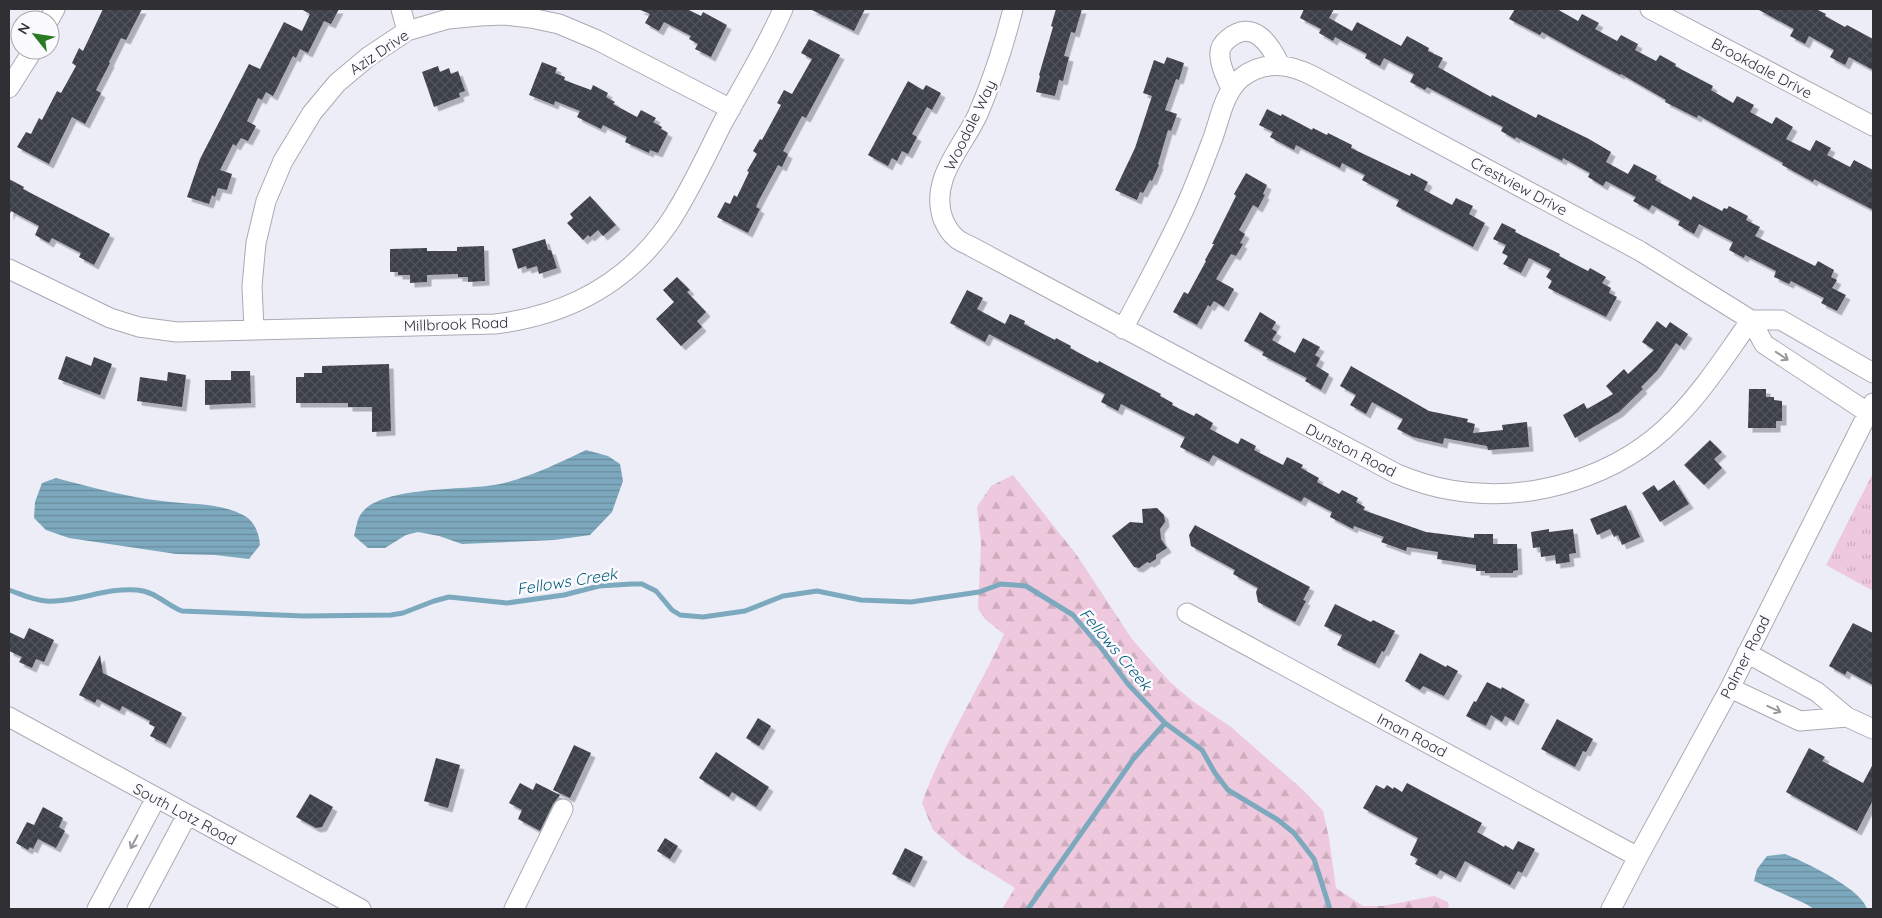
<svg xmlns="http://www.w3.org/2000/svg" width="1882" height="918" viewBox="0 0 1882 918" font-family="Quicksand,sans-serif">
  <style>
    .grass { fill: url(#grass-tufts) }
    .forest { fill: url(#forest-firs) }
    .water { fill: url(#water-rules) }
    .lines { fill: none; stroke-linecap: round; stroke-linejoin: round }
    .stream { stroke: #7da9be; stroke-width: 5 }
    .building { fill: url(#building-cross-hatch); filter: url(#shadow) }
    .minor-casing { stroke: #aaaab4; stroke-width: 21 }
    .minor { stroke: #fff; stroke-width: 19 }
    .oneway { stroke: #98989a }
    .labels { text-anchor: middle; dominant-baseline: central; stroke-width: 5; stroke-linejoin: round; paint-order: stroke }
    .street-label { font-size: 15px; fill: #303034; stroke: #fbfbff }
    .water-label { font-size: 16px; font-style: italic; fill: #085e7b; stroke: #fbfbff }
  </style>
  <defs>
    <pattern id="grass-tufts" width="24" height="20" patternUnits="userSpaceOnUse" patternTransform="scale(1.25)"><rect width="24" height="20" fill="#eec8dc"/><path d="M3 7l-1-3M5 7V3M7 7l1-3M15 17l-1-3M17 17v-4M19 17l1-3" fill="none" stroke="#ccacbd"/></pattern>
    <pattern id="forest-firs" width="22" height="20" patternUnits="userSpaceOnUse" patternTransform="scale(1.25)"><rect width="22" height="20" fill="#eec8dc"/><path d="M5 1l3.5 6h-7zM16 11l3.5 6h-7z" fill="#ccacbd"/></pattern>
    <pattern id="water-rules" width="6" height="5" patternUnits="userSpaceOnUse" patternTransform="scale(1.25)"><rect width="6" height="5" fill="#7da9be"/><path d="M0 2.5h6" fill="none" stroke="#678a9b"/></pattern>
    <pattern id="building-cross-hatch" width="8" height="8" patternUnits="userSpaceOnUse" patternTransform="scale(1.25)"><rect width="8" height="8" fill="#3c4149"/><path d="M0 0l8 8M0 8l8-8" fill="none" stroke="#50545b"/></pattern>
    <filter id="shadow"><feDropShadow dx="4.5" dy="4.5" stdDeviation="0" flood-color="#0004"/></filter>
  </defs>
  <rect width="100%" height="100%" fill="#ededf8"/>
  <path class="grass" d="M1873 473V591L1826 565Z"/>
  <path class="forest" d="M1013 475 1076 554 1132 639 1152 662 1170 682 1191 700 1231 727 1303 790 1323 811 1329 838 1336 888 1363 906H1383L1434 896 1448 902 1449 909H1002L1015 888 962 855 933 830 922 803C942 745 979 690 1004 634L987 621 978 609 981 543 977 507 991 486Z"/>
  <path class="water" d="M586 450 608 456 620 464 623 481 612 512 590 535 554 540 462 544 439 536 418 532 406 535 385 548H368L354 536C356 529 357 519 361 514 380 485 468 491 500 484 530 477 559 463 586 450Z
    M56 478C91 487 126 497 162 501 190 505 220 502 245 516 255 522 259 534 260 545L249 559 215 555 176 554 69 538 46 530 34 518 35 502 42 483Z
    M1785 854C1805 862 1862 889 1867 909H1814L1806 904 1754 881 1757 869 1767 856Z"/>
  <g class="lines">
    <path class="stream" d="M9 590C21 594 33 600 46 601 76 603 106 587 137 590 154 591 167 605 182 611L304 616 391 615 403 613 434 601 449 597 507 603 564 595 599 586 632 584H642L656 591 672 610 680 615 703 617 745 611 783 596 817 591 861 600 911 602 979 592 1001 584 1026 586 1073 615 1102 649 1128 684 1165 723 1202 750 1215 773 1228 790 1278 820 1294 833 1314 859 1330 909
      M1028 909 1134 758 1165 723"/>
  </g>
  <path class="building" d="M103 9H142L126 40 121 38 109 62 110 63 96 90 101 93 85 124 72 117 49 164 17 147 26 132 31 134 39 118 42 120 57 91 61 93 76 66 72 63 79 48 83 51Z
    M301 9H339L331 24 324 21 308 53 300 49 296 58 293 56 273 96 266 92 262 100 258 98 247 121 256 126 248 141 241 138 236 146 233 144 220 170 232 174 227 190 218 188 215 197 212 195 209 204 187 197 200 159 249 64 260 69 284 22 302 31 310 14Z
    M638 9H687L701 16 703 12 727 25 711 57 695 49 698 44 689 39 691 36 664 22 659 31 645 23 650 14Z
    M810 9H865L854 31Z
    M1056 9H1082L1075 33 1071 32 1064 56 1069 57 1063 81 1059 80 1055 96 1036 92 1040 76 1039 75 1053 27 1051 26Z
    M1304 9H1334L1329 18 1352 31 1357 22 1401 46 1407 36 1429 48 1428 51 1443 58 1438 67 1491 97 1492 95 1536 118 1538 114 1589 139 1611 152 1606 162 1628 174 1634 164 1657 176 1655 180 1691 200 1693 196 1722 211 1724 208 1727 209 1729 206 1748 216 1746 220 1760 227 1755 236 1815 266 1818 261 1834 270 1831 277 1837 280 1832 288 1846 295 1837 311 1821 303 1824 298 1791 281 1789 284 1774 277 1776 271 1745 255 1744 258 1729 250 1733 242 1699 224 1694 234 1678 225 1680 221 1652 205 1649 210 1633 201 1636 197 1606 181 1603 186 1588 177 1590 173 1563 158 1562 161 1516 137 1515 139 1501 131 1503 127 1427 87 1425 90 1410 82 1414 74 1384 58 1380 66 1365 58 1367 54 1335 37 1333 41 1319 33 1321 29 1300 18Z
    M1515 9H1557L1578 21 1582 14 1599 23 1595 29 1617 41 1621 35 1638 44 1635 50 1656 61 1660 55 1676 64 1675 66 1713 86 1711 90 1733 103 1737 96 1754 105 1750 112 1772 124 1776 117 1793 127 1786 139 1810 151 1816 140 1831 148 1827 155 1850 167 1854 160 1873 170V210L1814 179 1813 182 1782 165 1783 163 1698 115 1697 118 1665 102 1666 100 1621 74 1620 75 1581 54 1542 32 1540 35 1509 19Z
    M1757 9H1816L1826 14 1825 16 1845 27 1847 25 1873 39V70L1849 57 1845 65 1830 57 1834 50 1809 36 1805 44 1790 36 1794 29Z
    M809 39 840 55 806 118 802 116 783 151 788 154 782 167 778 165 759 200 756 207 760 209 748 233 717 217 725 202 730 204 734 195 737 197 749 172 747 171 757 154 753 151 760 139 762 140 781 105 777 103 784 90 792 94 812 59 801 53Z
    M1167 57 1184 63 1179 80 1176 79 1165 110 1177 114 1171 131 1168 130 1158 164 1159 165 1152 181 1150 180 1143 193 1140 192 1137 200 1115 190 1135 148 1152 96 1143 93 1154 60 1164 64Z
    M542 62 557 68 555 73 565 77 564 80 591 90 593 85 608 93 606 97 615 102 613 104 637 117 641 110 656 118 653 122 662 127 661 129 668 133 658 153 650 150 649 153 625 142 627 137 603 125 601 129 577 117 580 111 555 101 554 105 529 95Z
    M438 66 440 72 449 68 451 74 458 71 465 91 459 93 460 97 434 107 422 72Z
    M908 81 923 90 926 85 941 93 932 110 927 107 912 134 917 137 908 154 902 151 897 161 892 158 888 166 868 155Z
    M1267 109 1281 116 1282 114 1312 130 1313 128 1327 135 1328 133 1352 145 1351 148 1410 176 1411 173 1428 182 1424 190 1452 205 1456 198 1473 206 1469 214 1485 223 1473 247 1396 206 1399 200 1362 180 1365 175 1342 163 1340 168 1296 145 1294 150 1270 137 1273 132 1259 125Z
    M1246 173 1267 185 1263 194 1265 195 1258 208 1253 205 1239 230 1245 234 1240 243 1243 244 1236 256 1231 254 1216 279 1234 289 1224 307 1214 301 1210 307 1208 305 1197 325 1173 312 1184 292 1188 294 1206 261 1205 260 1214 244H1212L1236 196 1234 194Z
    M9 179 24 187 23 189 110 234 94 265 79 257 81 253 52 238 49 243 35 235 39 226 11 211 9 216Z
    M590 196 616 225 603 236 598 230 590 237 588 235 583 240 567 223 573 218 570 214Z
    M1502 223 1516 230 1515 232 1560 254 1559 256 1588 271 1590 268 1606 277 1602 283 1611 288 1609 293 1617 297 1606 317 1548 288 1552 281 1546 277 1551 269 1529 258 1521 273 1503 264 1508 256 1502 253 1506 245 1493 239Z
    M545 239 548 250H551L557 268 539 274 537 266 527 269 526 266 518 269 512 249Z
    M484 246 485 281 468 282V277H458V274L427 275V282L410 283V275H398V272H390V249L427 248V251H457V247Z
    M677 277 690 290 687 292 706 312 697 321 702 327 681 346 656 319 674 302 663 290Z
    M967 290 983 298 977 309 1005 324 1010 314 1025 321 1024 324 1055 340 1056 338 1071 346 1070 348 1098 363 1099 361 1161 394 1160 396 1173 403 1172 405 1194 416 1196 413 1213 423 1210 429 1238 444 1241 438 1256 446 1254 450 1283 465 1287 457 1303 465 1301 468 1319 478 1317 482 1339 494 1342 490 1358 498 1356 502 1365 507 1363 510 1426 532 1474 538V534H1493V544H1517L1518 570 1513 571V573H1485V571H1476V565L1437 559 1438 552 1407 547 1406 551 1381 542 1384 537 1354 526 1353 529 1330 517 1332 512 1304 497 1301 502 1213 455 1209 462 1180 447 1185 437 1121 404 1118 411 1101 402 1105 394 989 334 985 342 950 323Z
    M1260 312 1276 322 1272 329 1277 332 1272 340 1295 353 1303 338 1320 347 1315 355 1320 358 1316 366 1329 374 1321 390 1305 381 1307 378 1262 355 1264 352 1244 341Z
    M1657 321 1666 328 1670 322 1688 334 1680 346 1676 343 1657 371 1641 387 1643 389 1619 412 1575 438 1563 415 1584 403 1587 409 1613 394 1606 386 1624 369 1628 374 1654 350 1642 342Z
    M66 356 91 366 94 357 112 364 100 395 58 379Z
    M389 364 391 431 372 432V407H348V403H296V377H304V373H322V366Z
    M1351 366 1429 411 1468 419 1467 422 1475 424 1473 433 1503 430 1502 425 1527 422 1529 447 1488 450 1487 446 1444 438 1443 444 1413 437 1397 429 1403 419 1372 402 1366 414 1350 405 1356 395 1340 386Z
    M231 371H250L251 403 205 405V380H231Z
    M168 372 186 375 182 407 137 401 140 377 167 381Z
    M1749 389H1766V397H1774V400L1782 401V421H1776V428H1748Z
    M1710 440 1722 452 1714 459 1722 468 1704 485 1684 465Z
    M1674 480 1689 504 1660 522 1642 493 1654 485 1658 491Z
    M1626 505 1640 537 1622 545 1618 535 1614 537 1610 529 1597 535 1590 519Z
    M1157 508 1164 515 1165 522 1160 529 1161 539 1167 548 1156 555V559L1150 563 1147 562 1139 568 1134 567 1112 536 1130 522 1143 523 1142 509Z
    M1195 525 1310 587 1303 600 1306 601 1295 622 1258 602 1256 592 1258 588 1233 574 1235 570 1191 546 1189 535Z
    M1549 529V532L1573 529 1576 553 1569 554 1570 562 1556 564 1555 555 1541 557 1540 547 1533 548 1531 532Z
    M1335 604 1371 622 1373 620 1395 631 1384 652 1382 651 1375 664 1337 645 1342 635 1324 626Z
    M1853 623 1873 633V685L1847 671 1845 675 1829 666Z
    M29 628 54 640 44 662 36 659 32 668 19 662 22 657 9 651V632L24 639Z
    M1420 653 1446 667 1447 665 1458 671 1444 696 1423 686 1420 690 1405 681Z
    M100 655 103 673 182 713 166 744 150 736 155 727 149 724 150 721 122 706 120 711 97 699 95 703 79 695Z
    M1487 682 1501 689 1502 687 1525 700 1514 721 1505 716 1502 722 1491 715 1486 726 1466 716 1474 701 1476 702Z
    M758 718 771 726 759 746 746 738Z
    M1557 719 1593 739 1586 752 1583 751 1575 767 1541 749Z
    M574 745 591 753 570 798 553 790Z
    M1809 748 1825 757 1822 761 1863 783 1873 764V800L1857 831 1786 792Z
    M716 752 769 787 756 807 732 792 729 797 699 778Z
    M436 758 460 765 448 808 424 801Z
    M520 783 533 790 536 783 560 795 553 804 540 831 518 819 522 810 509 803Z
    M1407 783 1482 823 1477 832 1504 847 1505 845 1513 850 1518 841 1535 849 1522 873 1518 871 1510 885 1465 861 1456 878 1440 870 1437 875 1415 864 1418 859 1410 855 1418 838 1363 808 1376 785 1384 789 1387 785 1393 789 1394 787 1402 792Z
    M310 794 333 807 322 827 316 828 296 817Z
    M43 807 63 818 59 827 65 831 56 848 38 839 33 849 30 847 28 850 16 843 27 822 34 825Z
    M665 838 678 846 670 859 657 851Z
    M905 848 923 857 910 883 892 874Z"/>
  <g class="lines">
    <defs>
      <path id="minor" d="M401 9 407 31
        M1013 9C1004 45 993 79 978 114 963 147 929 179 943 219 946 226 950 233 956 238 960 242 967 244 972 247L1397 474C1414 481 1433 487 1451 490 1530 504 1619 477 1675 419 1704 390 1727 353 1751 320
        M1650 9 1873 126
        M49 20 55 9
        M9 88 33 50
        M1231 89C1227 79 1220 67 1220 56 1219 49 1223 43 1228 39 1253 18 1270 44 1280 65
        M9 269 110 318 139 327 177 332 495 324C568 315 627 284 669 223 689 193 705 158 721 126 742 87 766 49 783 9
        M1751 320H1781L1873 373
        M254 329 252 286 256 243 266 201 283 161 312 113 337 83 368 57 407 31 448 19 480 16 505 15 531 18 559 24 597 40 731 109
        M1123 329C1143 291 1164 253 1182 214 1193 191 1202 167 1211 143 1220 121 1222 95 1241 78 1263 60 1290 64 1313 76L1640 251 1751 320 1764 344 1867 412
        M1187 613 1638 857
        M1730 688 1800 721 1847 717 1817 692 1747 653
        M9 717 361 909
        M1847 717 1873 729
        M97 909 156 798
        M137 909 187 815
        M514 909 563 809
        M1611 909 1638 857 1730 688 1873 403"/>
    </defs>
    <use href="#minor" class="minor-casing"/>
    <use href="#minor" class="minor"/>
  </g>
  <defs><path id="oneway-shaft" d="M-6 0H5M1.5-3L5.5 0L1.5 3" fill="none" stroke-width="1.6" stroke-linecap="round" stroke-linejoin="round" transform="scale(1.25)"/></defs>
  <g class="oneway">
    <use href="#oneway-shaft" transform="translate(1782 356) rotate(34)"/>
    <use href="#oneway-shaft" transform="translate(1774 709) rotate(25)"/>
    <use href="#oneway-shaft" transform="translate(134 842) rotate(118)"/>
  </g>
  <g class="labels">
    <g class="street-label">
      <text transform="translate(379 52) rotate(-34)">Aziz Drive</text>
      <text transform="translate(1762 68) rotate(28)">Brookdale Drive</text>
      <text transform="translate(970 125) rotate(-64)">Woodale Way</text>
      <text transform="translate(1519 186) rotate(28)">Crestview Drive</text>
      <text transform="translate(456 324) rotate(-2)">Millbrook Road</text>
      <text transform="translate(1351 450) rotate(27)">Dunston Road</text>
      <text transform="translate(1745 657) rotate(-63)">Palmer Road</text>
      <text transform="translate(1412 735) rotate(28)">Iman Road</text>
      <text transform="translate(185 814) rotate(28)">South Lotz Road</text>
    </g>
    <g class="water-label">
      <text transform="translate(567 581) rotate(-9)">Fellows Creek</text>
      <text transform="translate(1116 649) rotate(50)">Fellows Creek</text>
    </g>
  </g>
  <rect width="1882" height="918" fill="none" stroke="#303034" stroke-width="20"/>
  <g transform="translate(35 35) rotate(300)"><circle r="24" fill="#fbfbff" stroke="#aaaaae"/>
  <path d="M0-4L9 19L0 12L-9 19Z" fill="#2b7a23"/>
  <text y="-8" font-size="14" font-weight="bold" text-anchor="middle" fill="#303034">N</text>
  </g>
</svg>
